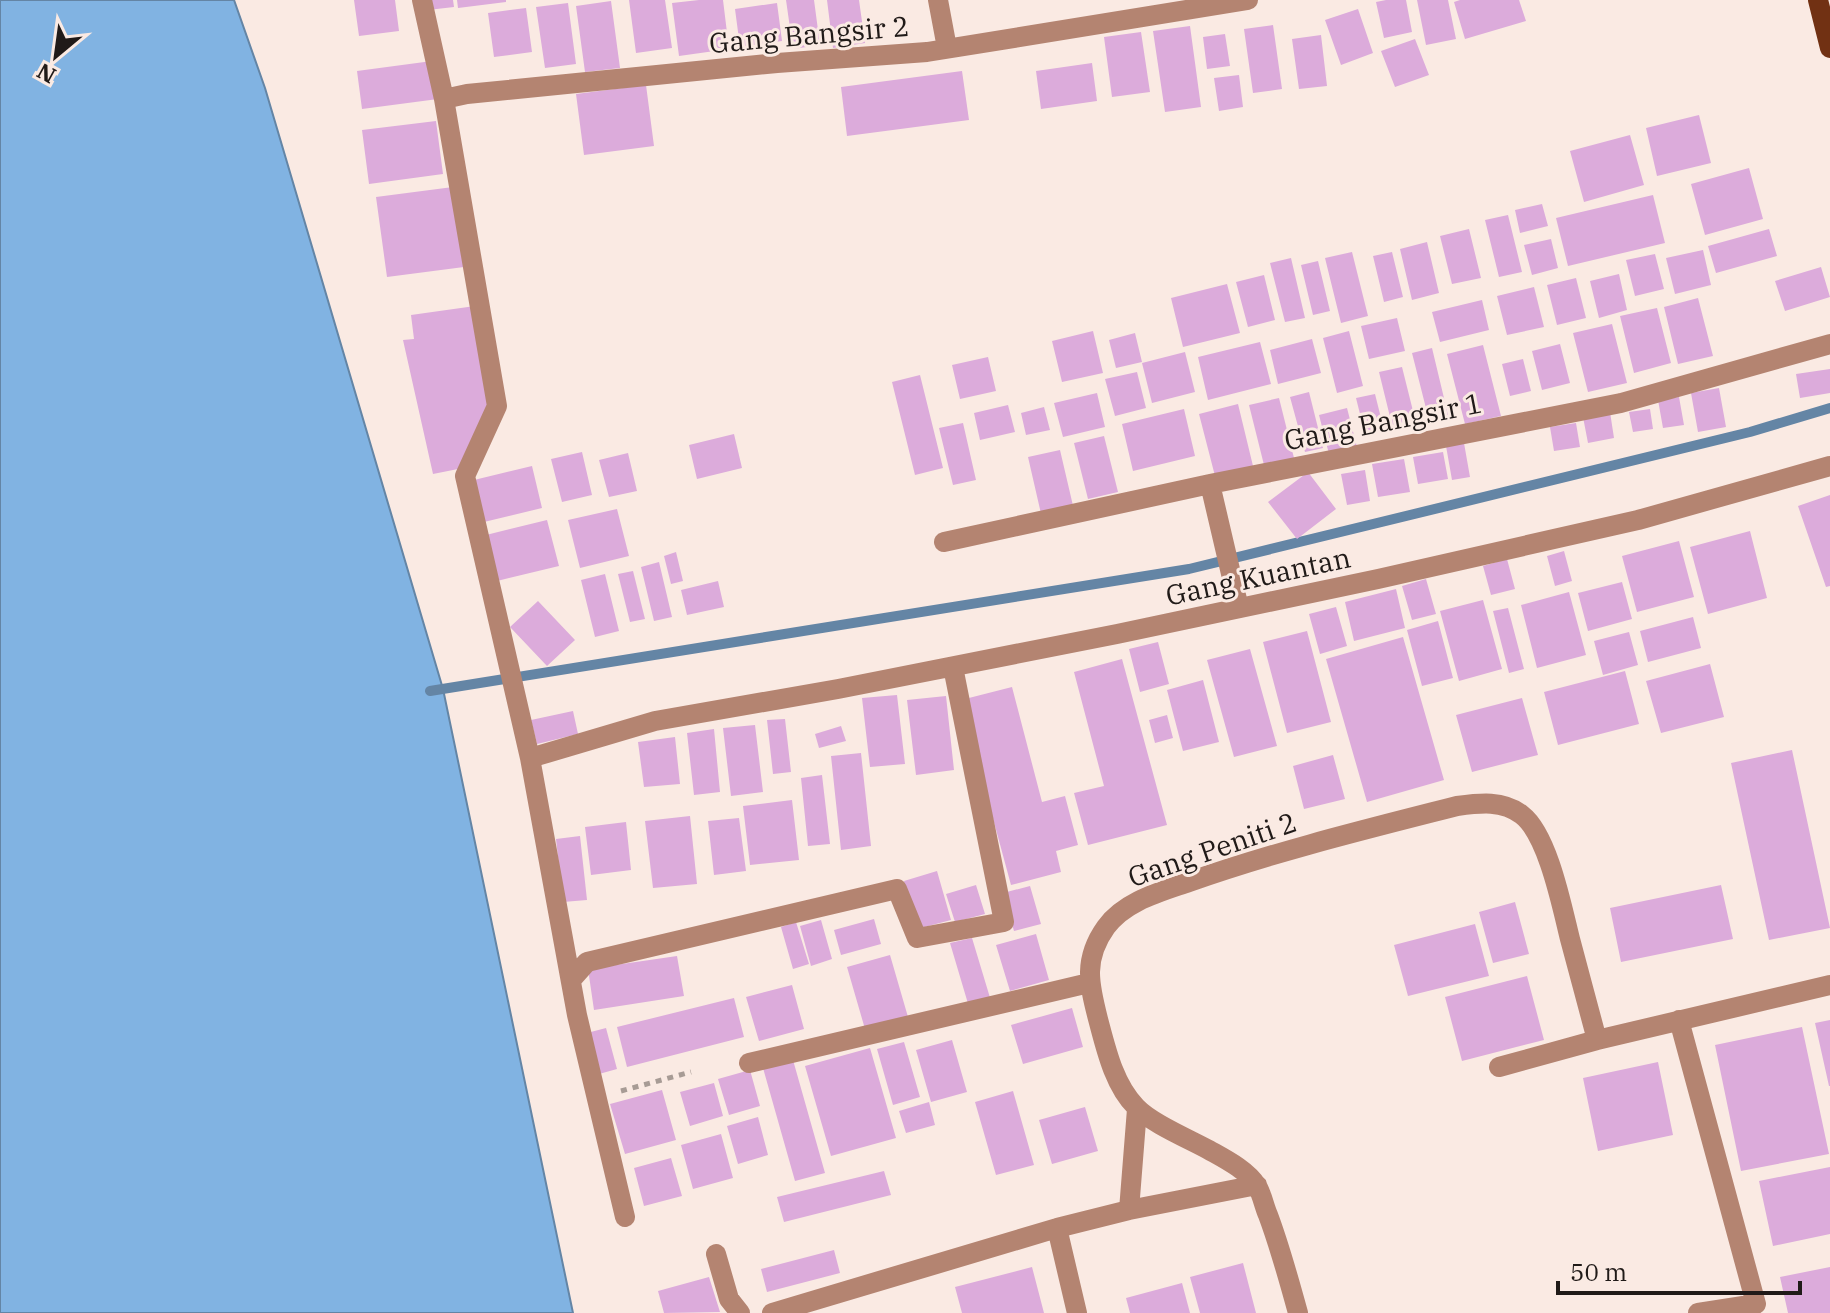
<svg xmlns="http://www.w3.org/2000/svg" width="1830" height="1313" viewBox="0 0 1830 1313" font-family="'IBM Plex Serif',serif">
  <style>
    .water { fill: #81b3e2; stroke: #6485a5; stroke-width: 2 }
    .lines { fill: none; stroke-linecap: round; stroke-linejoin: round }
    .stream { stroke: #6485a5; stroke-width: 10 }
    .building { fill: #dcabdb }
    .path { stroke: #a79b95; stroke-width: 5; stroke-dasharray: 6 6; stroke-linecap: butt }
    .minor { stroke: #b48471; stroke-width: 20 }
    .major { stroke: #713113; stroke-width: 20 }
    .labels { text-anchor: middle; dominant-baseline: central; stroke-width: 6; stroke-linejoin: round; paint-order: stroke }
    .street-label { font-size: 28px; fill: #201a18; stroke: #faeae3 }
  </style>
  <rect width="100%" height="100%" fill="#faeae3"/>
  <path class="water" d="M0 0H234L265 88 443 689 573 1313H0Z"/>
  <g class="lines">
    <path class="stream" d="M430 691 1189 569 1750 432 1830 408"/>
  </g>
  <path class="building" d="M354 0H395L399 31 359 36Z
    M427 0H453L454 7 428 10Z
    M457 0H506V2L458 8Z
    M629 0H665L672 48 636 53Z
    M699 0H723L729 49 679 56 672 3Z
    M786 0H814L820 45 793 49Z
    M827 0H859L865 43 833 48Z
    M1386 0H1406L1412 32 1384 38 1376 2Z
    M1417 0H1448L1456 39 1426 45Z
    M1460 0H1519L1526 21 1465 39 1454 2Z
    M611 1 620 68 585 72 576 6Z
    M568 3 576 64 545 68 536 7Z
    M777 3 782 41 740 47 735 9Z
    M526 8 532 52 494 57 488 13Z
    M1358 9 1373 53 1341 65 1325 20Z
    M1273 25 1282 89 1253 93 1244 29Z
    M1190 26 1201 107 1165 112 1153 31Z
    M1141 32 1150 92 1112 97 1104 37Z
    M1225 34 1230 66 1207 69 1203 37Z
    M1321 35 1327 86 1299 89 1292 39Z
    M1415 39 1429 75 1395 87 1381 51Z
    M432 61 438 99 362 109 357 71Z
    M1092 63 1097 101 1041 109 1036 71Z
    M962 71 969 120 847 136 841 87Z
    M1239 75 1243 107 1219 111 1214 78Z
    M646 85 654 146 584 155 576 94Z
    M1699 115 1711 163 1657 176 1646 128Z
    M436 121 443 174 369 184 362 130Z
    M1630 135 1644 185 1584 202 1570 151Z
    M1749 168 1763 219 1705 235 1691 184Z
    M453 187 464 267 387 277 376 197Z
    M1653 195 1665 243 1568 266 1556 218Z
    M1542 204 1548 226 1520 233 1515 210Z
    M1508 215 1522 272 1499 277 1485 220Z
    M1469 229 1481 278 1452 284 1440 236Z
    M1769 229 1777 256 1716 273 1708 246Z
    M1551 239 1558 268 1532 275 1524 245Z
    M1427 242 1439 293 1412 300 1400 249Z
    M1703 250 1711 285 1675 294 1666 258Z
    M1352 252 1368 316 1341 323 1325 258Z
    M1392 252 1403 297 1384 302 1373 256Z
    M1655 254 1664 289 1635 296 1626 260Z
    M1291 258 1305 318 1285 322 1270 263Z
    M1318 261 1330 311 1313 315 1301 265Z
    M1821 267 1830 297 1785 311 1775 281Z
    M1619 274 1627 310 1599 318 1590 281Z
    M1264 275 1275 320 1248 327 1236 282Z
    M1576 278 1586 318 1557 325 1547 285Z
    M1227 284 1240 333 1183 347 1171 298Z
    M1534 287 1544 327 1507 335 1497 296Z
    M1698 298 1713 356 1678 364 1664 307Z
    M1482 300 1489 330 1440 342 1432 312Z
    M475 306 488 403 463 468 433 474 403 340 414 339 411 315Z
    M1657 308 1671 363 1634 373 1620 316Z
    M1397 318 1405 351 1369 359 1361 326Z
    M1612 324 1627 383 1588 392 1573 333Z
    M1093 331 1103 373 1062 382 1052 341Z
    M1349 331 1363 386 1337 393 1323 338Z
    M1135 333 1142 362 1116 368 1109 340Z
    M1312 339 1321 373 1278 384 1270 350Z
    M1260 342 1271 384 1208 400 1198 357Z
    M1560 344 1570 383 1542 390 1532 351Z
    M1483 345 1501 416 1465 424 1447 354Z
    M1432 348 1449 419 1430 424 1412 353Z
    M1185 352 1195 392 1152 403 1142 363Z
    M988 357 996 391 960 399 952 365Z
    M1523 359 1531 391 1510 396 1502 364Z
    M1402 367 1415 419 1392 425 1379 372Z
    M1830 369V393L1800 398 1796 374Z
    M1137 372 1146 408 1115 416 1105 379Z
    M920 375 943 468 915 475 892 382Z
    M1719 388 1726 427 1698 432 1691 393Z
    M1309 392 1323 448 1305 452 1290 397Z
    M1097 393 1105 427 1063 437 1054 403Z
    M1375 394 1384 430 1365 434 1356 398Z
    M1679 397 1684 425 1663 428 1658 400Z
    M1279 398 1294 458 1264 465 1249 405Z
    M1238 404 1253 466 1215 476 1199 414Z
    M1008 405 1015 432 980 440 974 413Z
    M1044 407 1050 430 1026 435 1021 413Z
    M1347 408 1357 447 1329 454 1319 415Z
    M1184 409 1195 456 1133 471 1122 424Z
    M1650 409 1653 429 1633 432 1629 412Z
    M1610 412 1614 438 1588 443 1583 417Z
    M963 423 976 480 953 485 939 428Z
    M1576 423 1580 447 1554 451 1550 427Z
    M734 434 742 468 697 479 689 445Z
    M1104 436 1118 492 1088 499 1074 443Z
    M1464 443 1470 477 1452 480 1446 446Z
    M1060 450 1074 510 1042 518 1028 457Z
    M582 452 592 495 562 502 551 459Z
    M1443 452 1448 479 1418 484 1413 457Z
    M628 453 637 491 609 497 599 460Z
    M1404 459 1410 492 1378 497 1372 464Z
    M532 466 542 508 484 522 474 480Z
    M1365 470 1370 501 1347 505 1341 474Z
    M1308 472 1336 509 1297 539 1268 502Z
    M1830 495V586L1826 587 1798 506Z
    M617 509 629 556 580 568 568 520Z
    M547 520 559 566 497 581 486 535Z
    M1750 531 1767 598 1708 614 1690 547Z
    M1679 541 1694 597 1637 612 1622 556Z
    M1564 551 1572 581 1555 586 1547 556Z
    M676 552 683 581 671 584 664 556Z
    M1507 559 1515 589 1491 595 1483 566Z
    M659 562 672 617 654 621 641 567Z
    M633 571 645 619 630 622 618 574Z
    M605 574 619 631 595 637 581 580Z
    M1426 579 1436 614 1412 620 1402 586Z
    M718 581 724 607 687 615 681 590Z
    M1622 582 1632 619 1588 631 1578 593Z
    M1396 589 1405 628 1354 641 1345 602Z
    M1569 592 1586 655 1537 668 1521 605Z
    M1483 600 1502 669 1459 681 1440 611Z
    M538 601 575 640 547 666 510 627Z
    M1336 607 1347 646 1320 654 1309 614Z
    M1508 608 1524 669 1509 673 1493 611Z
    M1693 617 1701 648 1648 662 1640 631Z
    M1438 621 1453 678 1422 686 1407 630Z
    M1307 631 1331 722 1287 733 1263 642Z
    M1629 632 1638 665 1603 675 1594 641Z
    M1403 637 1444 780 1367 802 1326 659Z
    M1158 642 1169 684 1140 692 1129 649Z
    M1250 649 1277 746 1234 757 1207 660Z
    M1122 659 1167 825 1088 845 1074 793 1104 786 1074 672Z
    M1710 664 1724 717 1661 733 1646 681Z
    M1625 671 1639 724 1558 745 1544 692Z
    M1203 680 1219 742 1183 751 1167 690Z
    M1012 687 1042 802 1065 796 1078 845 1056 851 1061 872 1011 885 961 700Z
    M897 695 905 764 870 767 862 698Z
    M946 696 954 770 916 775 907 700Z
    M1522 698 1538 755 1472 772 1456 715Z
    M573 711 578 734 537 744 531 720Z
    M1167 715 1173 738 1155 743 1149 720Z
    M785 719 791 772 773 774 767 720Z
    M755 725 763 792 731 796 723 728Z
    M841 726 846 741 819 748 815 734Z
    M714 729 720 792 694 795 687 733Z
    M675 737 680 784 644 787 638 742Z
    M1792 750 1830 928 1769 940 1731 763Z
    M861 753 871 846 841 850 831 756Z
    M1333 755 1345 799 1304 809 1293 766Z
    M822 775 830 844 808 846 801 778Z
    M792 800 799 860 750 865 743 806Z
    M690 816 697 884 653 888 645 821Z
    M739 818 746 871 714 875 708 821Z
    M626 822 631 870 591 875 585 827Z
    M580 836 587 900 563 902 556 839Z
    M937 871 951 920 917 929 904 881Z
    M976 885 985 914 955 922 946 894Z
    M1721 885 1733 939 1621 962 1610 908Z
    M1030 886 1041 924 1014 931 1003 893Z
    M1515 902 1529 954 1493 963 1479 912Z
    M874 919 881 944 841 955 834 930Z
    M821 920 832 959 811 966 800 926Z
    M796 922 809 964 793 969 781 927Z
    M1475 924 1489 976 1408 996 1394 945Z
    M1036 934 1049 980 1010 991 996 945Z
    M972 938 991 1001 969 1007 950 943Z
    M890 955 908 1017 865 1029 847 967Z
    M677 956 684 996 594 1010 588 969Z
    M1527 976 1544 1040 1462 1061 1445 997Z
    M792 985 804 1029 759 1041 746 997Z
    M734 998 744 1037 627 1067 617 1027Z
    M1072 1008 1083 1047 1023 1064 1011 1025Z
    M1830 1020V1086H1829L1815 1023Z
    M1802 1027 1829 1154 1741 1171 1715 1045Z
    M606 1028 617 1069 599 1074 587 1033Z
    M952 1040 967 1092 931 1102 916 1050Z
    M904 1042 920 1097 893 1105 877 1049Z
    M870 1048 896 1138 831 1156 805 1066Z
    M793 1060 825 1173 795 1181 763 1068Z
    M1658 1062 1673 1135 1598 1151 1583 1078Z
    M750 1070 760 1106 729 1115 718 1079Z
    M714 1083 723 1116 690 1126 680 1092Z
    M662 1090 676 1140 625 1154 610 1104Z
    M1013 1091 1034 1165 996 1175 975 1102Z
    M929 1102 935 1125 906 1133 899 1111Z
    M1085 1107 1098 1151 1052 1164 1039 1120Z
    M758 1117 768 1155 738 1164 727 1126Z
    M721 1134 733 1178 693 1189 681 1145Z
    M671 1158 682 1196 644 1206 634 1168Z
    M1830 1167V1234L1773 1246 1759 1181Z
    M884 1171 891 1195 784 1222 777 1197Z
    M834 1250 840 1273 767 1292 761 1269Z
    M1243 1263 1256 1313H1200L1190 1277Z
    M1032 1267 1044 1313H962L955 1287Z
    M1830 1267V1313H1788L1780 1277Z
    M709 1277 720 1312 664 1313 658 1291Z
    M1182 1283 1190 1313H1130L1126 1298Z"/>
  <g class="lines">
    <path class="path" d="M621 1091 691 1072"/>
    <path class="minor" d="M422 0 444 99 467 94 777 63 927 52 1248 0
      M938 0 947 48
      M444 99 497 406 465 476 530 758 577 1015 625 1217
      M1210 484 1239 608
      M944 542 1210 484 1621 403 1830 344
      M530 758 655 721 838 689 1117 634 1378 579 1638 520 1830 466
      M571 980 587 962 897 889 917 938 1004 922 953 667
      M1679 1020 1756 1304 1698 1313
      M749 1063 1089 983
      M1499 1067 1597 1040 1830 985
      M1129 1210 1137 1109
      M1057 1228 1077 1313
      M716 1254 729 1299 740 1313
      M772 1313 1057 1228 1129 1210 1257 1185
      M1298 1313C1289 1280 1280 1247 1268 1215 1264 1206 1262 1194 1257 1186 1247 1170 1225 1159 1209 1150 1189 1139 1151 1123 1136 1107 1114 1085 1106 1049 1098 1019 1089 984 1083 959 1106 927 1125 901 1160 892 1189 882 1277 851 1367 829 1457 806 1480 803 1503 800 1522 815 1548 835 1562 907 1570 939 1579 973 1588 1006 1597 1040"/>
    <path class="major" d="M1818 0 1830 48"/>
  </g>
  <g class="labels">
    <g class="street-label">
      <text transform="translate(809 34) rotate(-5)">Gang Bangsir 2</text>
      <text transform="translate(1383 421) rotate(-11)">Gang Bangsir 1</text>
      <text transform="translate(1258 576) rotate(-12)">Gang Kuantan</text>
      <text transform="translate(1212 849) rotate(-19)">Gang Peniti 2</text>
    </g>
  </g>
  <g transform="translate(56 56) rotate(209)" stroke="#faeae3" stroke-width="6" paint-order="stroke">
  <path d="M0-6L14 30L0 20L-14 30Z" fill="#201a18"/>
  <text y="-12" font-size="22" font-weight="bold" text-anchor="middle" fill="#201a18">N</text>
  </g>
  <path d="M1558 1281v12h242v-12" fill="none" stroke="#201a18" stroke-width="4"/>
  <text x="1570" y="1281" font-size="24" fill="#201a18" stroke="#faeae3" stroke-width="6" paint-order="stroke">50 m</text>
</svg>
